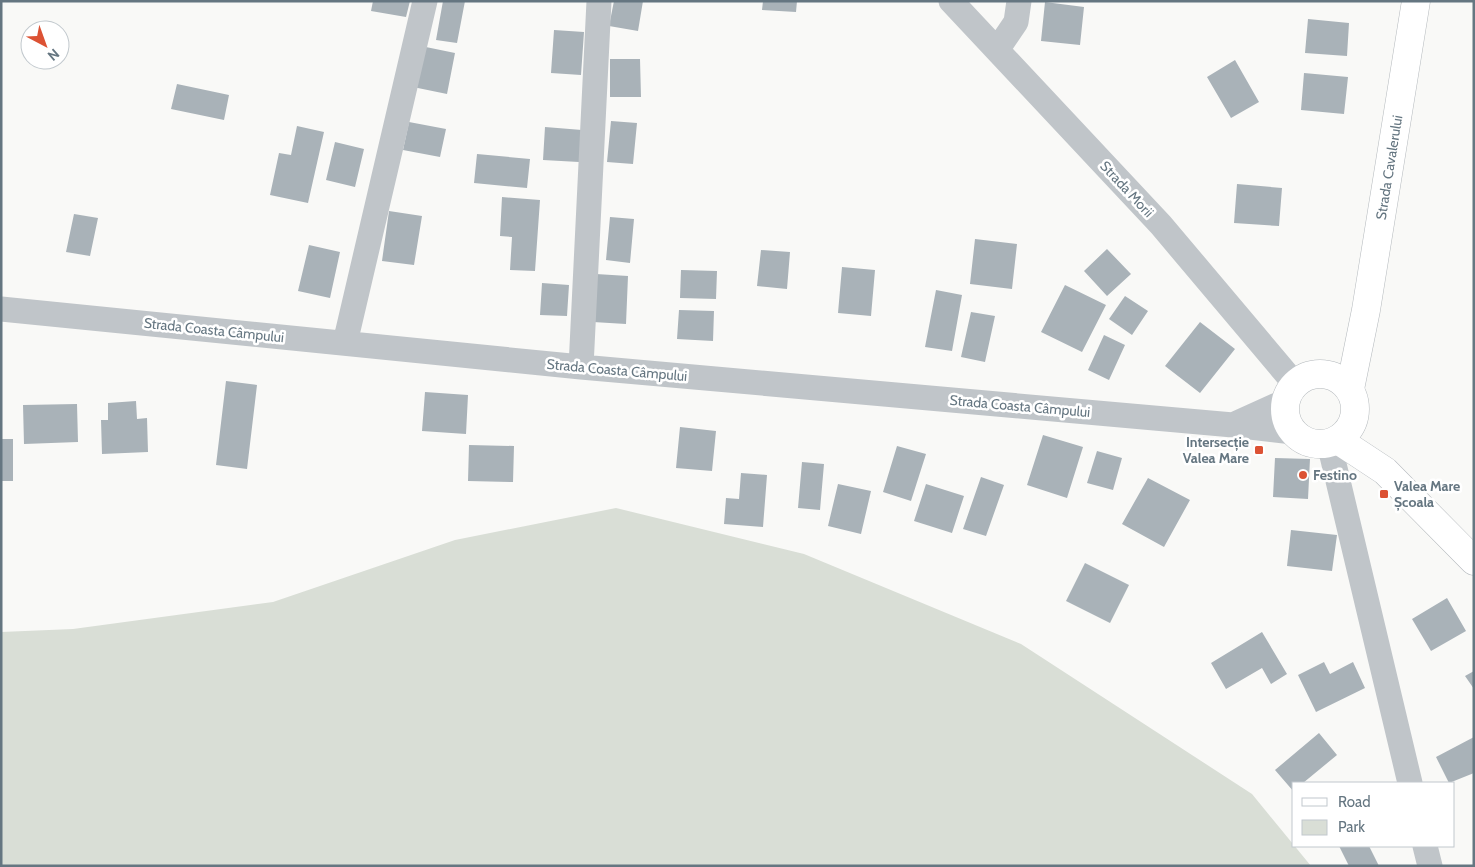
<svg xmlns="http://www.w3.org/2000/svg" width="1475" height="867" viewBox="0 0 1475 867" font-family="Cabin,sans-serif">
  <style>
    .green { fill: #d9ded6 }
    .building { fill: #a9b2b8 }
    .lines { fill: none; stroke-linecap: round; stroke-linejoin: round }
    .major-casing { stroke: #b4b9bd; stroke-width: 29 }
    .minor { stroke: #c0c5c9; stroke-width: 25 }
    .major { stroke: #fff; stroke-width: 28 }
    .poi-dot { fill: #dc5234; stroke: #fff; stroke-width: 2 }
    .labels { text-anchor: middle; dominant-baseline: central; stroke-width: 5; stroke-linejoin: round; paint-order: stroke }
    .street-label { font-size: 14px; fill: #657681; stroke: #fff }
    .poi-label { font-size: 14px; font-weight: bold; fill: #657681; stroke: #fff; text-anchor: start }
  </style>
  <rect width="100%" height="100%" fill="#f9f9f7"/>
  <path class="green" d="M616 508 804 554 1021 644 1252 794 1311 866H1V632L73 629 273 602 455 540Z"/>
  <path class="building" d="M373 1H410L406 17 371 11Z
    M443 1H465L457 43 436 40Z
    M614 1H643L638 31 609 26Z
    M763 1H797L796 12 762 10Z
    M1045 2 1084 7 1080 45 1041 41Z
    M1308 19 1349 23 1347 56 1305 53Z
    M554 30 584 32 581 75 551 73Z
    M421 46 455 53 447 94 413 87Z
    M610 59H640L641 97H610Z
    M1235 60 1259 102 1231 118 1207 77Z
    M1304 73 1348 77 1344 114 1301 110Z
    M177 84 229 95 224 120 171 109Z
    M611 121 637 123 633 164 607 162Z
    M409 122 446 129 440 157 403 150Z
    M297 126 324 132 308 203 270 195 279 153 291 155Z
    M545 127 582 130 579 162 543 160Z
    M335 142 364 149 355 187 326 180Z
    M477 154 530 159 527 188 474 183Z
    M1237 184 1282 188 1279 226 1234 223Z
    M502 197 540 200 535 271 510 270 512 237 500 236Z
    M389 211 422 216 414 265 382 261Z
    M74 214 98 218 90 256 66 252Z
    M610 217 634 219 630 263 606 260Z
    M975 239 1017 244 1012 289 970 284Z
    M309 245 340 252 330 298 298 291Z
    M1107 249 1131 274 1107 296 1084 271Z
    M761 250 790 252 787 289 757 286Z
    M842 267 875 270 871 316 838 313Z
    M681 270 717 271 716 299 680 298Z
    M596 274 628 276 626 324 593 322Z
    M542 283 569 285 567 316 540 315Z
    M1065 285 1106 305 1082 352 1041 332Z
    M936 290 962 295 952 351 925 347Z
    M1125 296 1148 311 1132 335 1109 319Z
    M679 310 714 311 713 341 677 339Z
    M971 312 995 316 985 362 961 357Z
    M1200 322 1235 349 1200 393 1165 366Z
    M1104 335 1125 345 1109 380 1088 370Z
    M226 381 257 385 247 469 216 465Z
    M425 392 468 395 466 434 422 431Z
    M136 401 137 419 147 418 148 452 102 454 101 420H108V403Z
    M77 404 78 442 24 444 23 405Z
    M680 427 716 431 712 471 676 468Z
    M1043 435 1083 447 1067 498 1027 485Z
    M1 439H13V481H1Z
    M469 445 514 446 513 482 468 481Z
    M897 446 926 454 911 501 883 492Z
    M1097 451 1122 458 1113 490 1087 483Z
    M1275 458 1310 459 1308 499 1273 497Z
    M802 462 824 464 820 510 798 508Z
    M741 473 767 475 763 527 724 524 726 498 739 499Z
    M981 477 1004 485 986 536 963 529Z
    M1148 478 1190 500 1164 547 1122 524Z
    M838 484 871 491 861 534 828 526Z
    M926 484 964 496 952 533 914 521Z
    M1291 530 1337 535 1332 571 1287 566Z
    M1085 563 1129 585 1110 623 1066 601Z
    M1447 598 1466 631 1431 651 1412 619Z
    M1262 632 1287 674 1271 684 1262 668 1226 689 1211 663Z
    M1324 662 1330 674 1353 662 1365 688 1316 712 1298 675Z
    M1474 671V689L1465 676Z
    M1319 733 1337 755 1303 783H1294V792L1275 770Z
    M1474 737V773L1449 783 1436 757Z
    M1339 846H1369L1379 866H1349Z"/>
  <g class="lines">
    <defs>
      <g id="major">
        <circle cx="1320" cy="409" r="35"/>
        <path id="s1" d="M1350 389 1366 310 1416 1"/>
        <path d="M1338 440 1385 471 1474 561"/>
      </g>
    </defs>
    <use href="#major" class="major-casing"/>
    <path class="minor" d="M951 1 1161 225 1295 384
      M997 50 1016 22 1019 1
      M1 309 581 367 1233 425 1293 432
      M345 343 425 1
      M581 367 599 1
      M1233 425 1286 401
      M1329 443 1410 783
      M1425 846 1430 866"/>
    <use href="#major" class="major"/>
  </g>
  <g class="poi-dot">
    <rect x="1254" y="445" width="10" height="10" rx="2.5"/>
    <circle cx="1303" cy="475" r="5"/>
    <rect x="1379" y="489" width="10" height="10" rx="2.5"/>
  </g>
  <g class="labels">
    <g class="street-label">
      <text stroke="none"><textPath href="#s1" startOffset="225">Strada Cavalerului</textPath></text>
      <text transform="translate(1127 189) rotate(47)">Strada Morii</text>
      <text transform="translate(214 330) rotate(6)">Strada Coasta Câmpului</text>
      <text transform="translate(617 370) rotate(5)">Strada Coasta Câmpului</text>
      <text transform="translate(1020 406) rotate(5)">Strada Coasta Câmpului</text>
    </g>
    <g class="poi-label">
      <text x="1249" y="442" text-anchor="end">Intersecție<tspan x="1249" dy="16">Valea Mare</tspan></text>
      <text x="1313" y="475">Festino</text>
      <text x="1394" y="486">Valea Mare<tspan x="1394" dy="16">Școala</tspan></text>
    </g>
  </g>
  <rect width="1475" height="867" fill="none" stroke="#657681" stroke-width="5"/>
  <rect x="1292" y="782" width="162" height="65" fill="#ffffff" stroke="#c1c8cd"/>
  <rect x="1302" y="798" width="25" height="8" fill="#ffffff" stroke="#c1c8cd"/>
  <text x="1338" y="807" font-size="15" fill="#657681">Road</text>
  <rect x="1302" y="820" width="25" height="15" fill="#d9ded6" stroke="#c1c8cd"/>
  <text x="1338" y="832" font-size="15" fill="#657681">Park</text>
  <g transform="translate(45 45) rotate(139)"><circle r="24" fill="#ffffff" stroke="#c1c8cd"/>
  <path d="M0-4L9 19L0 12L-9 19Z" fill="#dc5234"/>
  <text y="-8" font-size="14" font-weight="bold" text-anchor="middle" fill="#657681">N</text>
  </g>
</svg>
